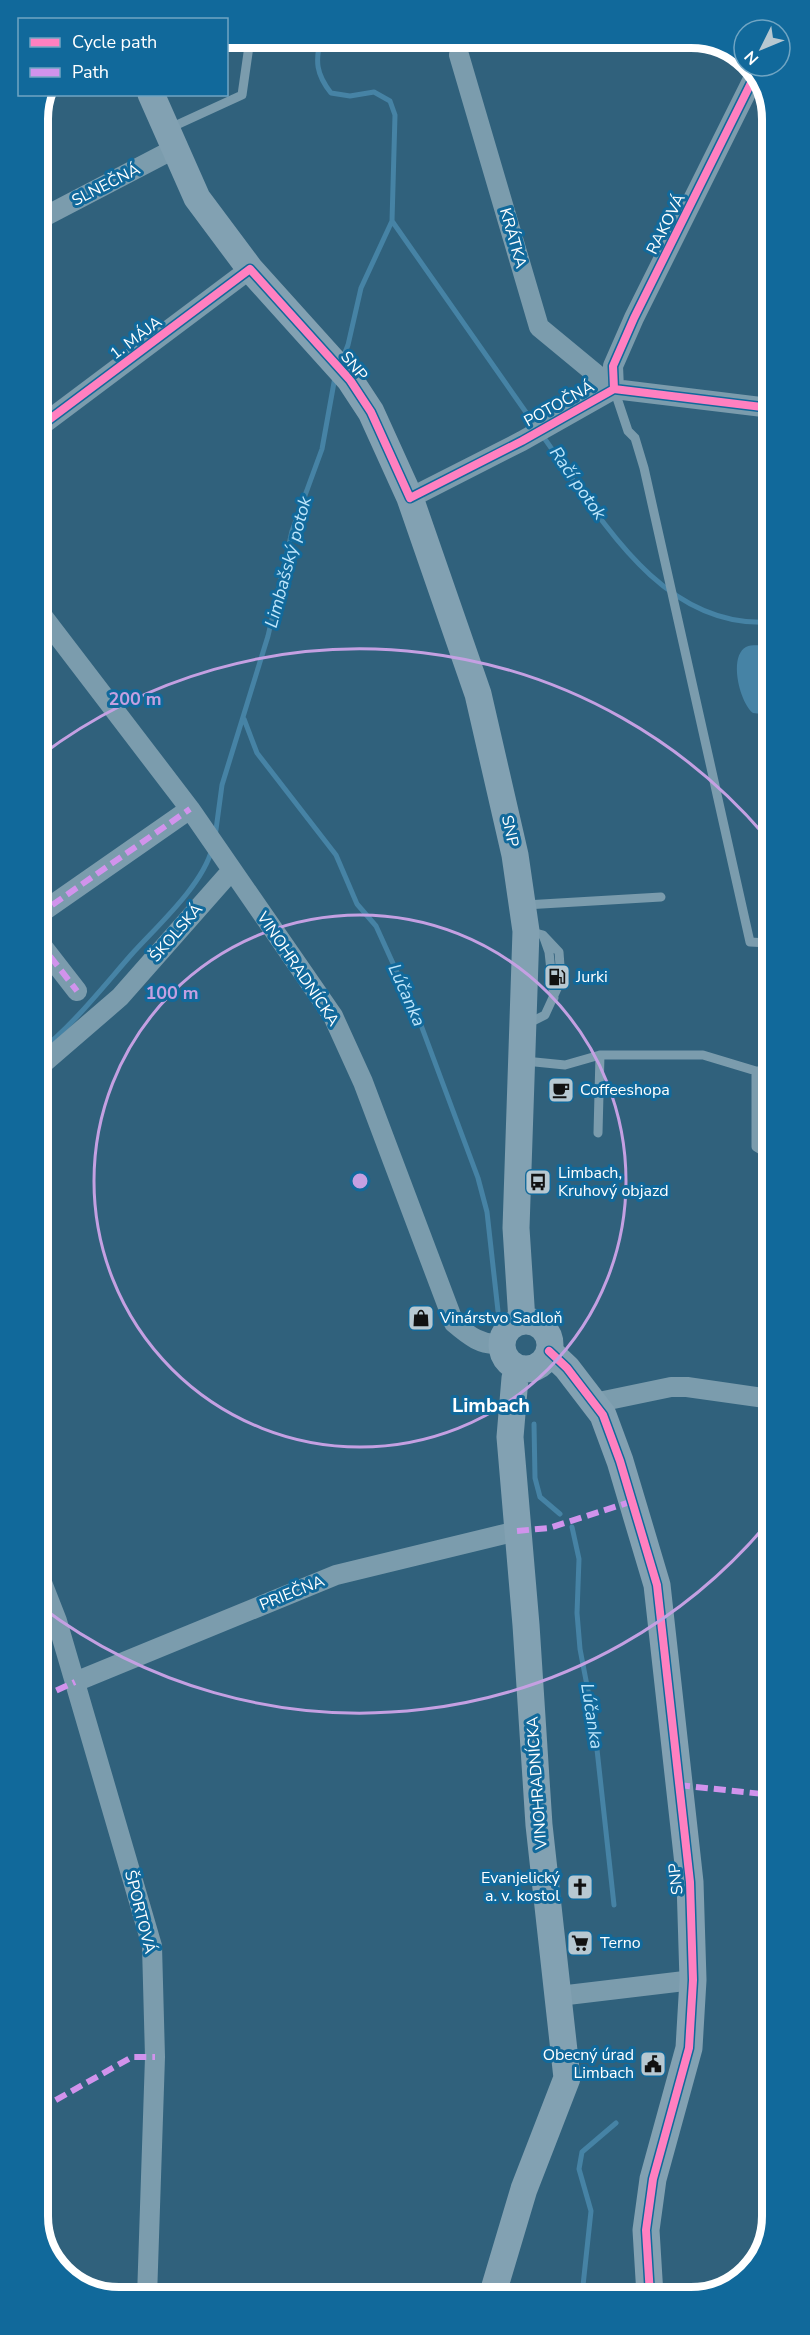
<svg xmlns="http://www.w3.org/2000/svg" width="810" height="2335" viewBox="0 0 810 2335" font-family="'Nunito Sans',sans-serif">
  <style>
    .water { fill: #4683a5 }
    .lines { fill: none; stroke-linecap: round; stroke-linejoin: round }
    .stream { stroke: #4683a5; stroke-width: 5 }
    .lane { stroke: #7b9cad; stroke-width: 9 }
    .street { stroke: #7b9cad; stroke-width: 20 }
    .secondary { stroke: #82a1b2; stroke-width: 27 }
    .quiet { stroke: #d193ec; stroke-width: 6; stroke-dasharray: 12 6; stroke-linecap: butt }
    .cycleway-casing { stroke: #11699b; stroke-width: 11 }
    .cycleway { stroke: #ff80c0; stroke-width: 8 }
    .ring { fill: none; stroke: #c4a0e2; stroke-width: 3 }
    .labels { text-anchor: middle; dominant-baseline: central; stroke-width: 6; stroke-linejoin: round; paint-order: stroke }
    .street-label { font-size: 16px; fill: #fff; stroke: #11699b }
    .poi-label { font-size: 16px; fill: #fff; stroke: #11699b; text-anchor: start }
    .water-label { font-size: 18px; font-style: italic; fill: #bee6fc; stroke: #11699b }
    .quarter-label { font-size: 20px; font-weight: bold; fill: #fff; stroke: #11699b }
    .rim { fill: none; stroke: #fff; stroke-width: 8 }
    .centre { fill: #c4a0e2; stroke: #11699b; stroke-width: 3 }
    .ring-label { font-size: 18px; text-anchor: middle; font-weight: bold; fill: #c4a0e2; stroke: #11699b; stroke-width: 6; stroke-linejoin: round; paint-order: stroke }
  </style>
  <rect width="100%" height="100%" fill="#30617c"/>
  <path class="water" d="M770 646 771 715 753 713C740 703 728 657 746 647 753 644 763 646 770 646Z"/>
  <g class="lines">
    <path class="stream" d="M321 38C315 61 316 74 331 93L350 96 374 92 390 101 395 115 392 221 361 288 348 345 342 360
      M392 221 537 428
      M542 435C598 513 659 629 770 622
      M244 719 257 753 336 855 357 904 376 926 421 1025 478 1178 487 1212 498 1311
      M215 837 222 785 268 636 292 531 322 449 335 377
      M39 1052C74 1024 102 988 131 955 157 926 202 886 212 849
      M534 1424 535 1478 540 1497 560 1514
      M572 1527 579 1559 577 1613 580 1649 594 1722 614 1905
      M582 2295 591 2211 579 2169 582 2152 616 2123"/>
    <path class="lane" d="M170 128 242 95 250 39
      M614 389 628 431 635 438 644 468 750 942 771 943
      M525 905 661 897
      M543 935 549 952 554 998
      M527 1024 545 1015 561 980 559 952 543 935 528 931
      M525 1061 565 1065 600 1055H703L756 1071H771
      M756 1071V1147L771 1156
      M598 1133 600 1055"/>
    <path class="street" d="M459 55 539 327 614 389
      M38 220 174 149
      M614 389 613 366 634 318 755 75
      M38 428 250 269
      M410 498 522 441 614 389 770 408
      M38 610 190 809 333 1016 363 1082 454 1323C468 1335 482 1347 502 1343
      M39 917 45 910 190 809
      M39 942 77 991
      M39 1067 120 997 232 870
      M594 1403 671 1387H687L771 1399
      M39 1575 57 1621 152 1946 155 2057 147 2297
      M75 1682 336 1575 517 1531
      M559 1996 693 1980"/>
    <path class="secondary" d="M151 94 197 198 250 269 350 380 371 412 410 498 478 694 515 855 526 931 516 1228 522 1321
      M502 1345a24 24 0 1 1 48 0a24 24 0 1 1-48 0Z
      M549 1351 567 1368 603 1415 620 1461 657 1585 690 1882 693 1980 689 2048 653 2179 646 2230 650 2295
      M492 2296 524 2189 567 2078 539 1825 526 1625 510 1437 515 1378 519 1368"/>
    <path class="quiet" d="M39 917 45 910 190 809
      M39 942 77 991
      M517 1531 549 1528 630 1502
      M40 1698 75 1682
      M678 1785 772 1795
      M40 2109 132 2057H155"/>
    <defs>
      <path id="cycleway" d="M614 389 613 366 634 318 755 75
        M38 428 250 269 350 380 371 412 410 498 522 441 614 389 770 408
        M549 1351 567 1368 603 1415 620 1461 657 1585 690 1882 693 1980 689 2048 653 2179 646 2230 650 2295"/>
    </defs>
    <use href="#cycleway" class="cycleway-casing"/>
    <use href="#cycleway" class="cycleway"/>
  </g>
  <g class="ring">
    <circle cx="360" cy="1181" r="266"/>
    <path d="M771 1519A532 532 0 0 1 40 1606M40 756A532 532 0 0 1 771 843"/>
  </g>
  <defs>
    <symbol id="fuel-square" viewBox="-11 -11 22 22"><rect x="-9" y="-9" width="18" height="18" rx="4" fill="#b7c8d1" stroke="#11699b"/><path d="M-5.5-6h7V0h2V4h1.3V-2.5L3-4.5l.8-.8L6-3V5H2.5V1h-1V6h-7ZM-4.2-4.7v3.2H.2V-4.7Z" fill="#111"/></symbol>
    <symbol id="cafe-square" viewBox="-11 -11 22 22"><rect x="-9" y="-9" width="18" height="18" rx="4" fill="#b7c8d1" stroke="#11699b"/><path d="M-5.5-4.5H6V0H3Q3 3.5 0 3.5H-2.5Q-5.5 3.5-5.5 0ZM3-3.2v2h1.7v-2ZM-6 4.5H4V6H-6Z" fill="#111"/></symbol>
    <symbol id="bus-square" viewBox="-11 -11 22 22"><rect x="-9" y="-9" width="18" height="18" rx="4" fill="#b7c8d1" stroke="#11699b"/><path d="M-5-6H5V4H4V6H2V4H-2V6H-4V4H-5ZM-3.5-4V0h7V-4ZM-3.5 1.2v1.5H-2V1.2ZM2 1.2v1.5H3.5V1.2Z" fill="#111"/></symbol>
    <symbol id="shop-square" viewBox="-11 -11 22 22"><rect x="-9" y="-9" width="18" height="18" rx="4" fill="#b7c8d1" stroke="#11699b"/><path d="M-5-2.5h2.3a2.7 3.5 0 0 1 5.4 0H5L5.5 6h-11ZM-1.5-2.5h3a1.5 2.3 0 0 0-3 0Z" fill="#111"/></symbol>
    <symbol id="church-square" viewBox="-11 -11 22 22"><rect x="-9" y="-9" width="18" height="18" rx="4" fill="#b7c8d1" stroke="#11699b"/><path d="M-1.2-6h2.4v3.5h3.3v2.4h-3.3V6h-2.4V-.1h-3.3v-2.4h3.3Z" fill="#111"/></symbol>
    <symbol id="supermarket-square" viewBox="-11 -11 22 22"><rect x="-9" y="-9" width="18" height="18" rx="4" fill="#b7c8d1" stroke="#11699b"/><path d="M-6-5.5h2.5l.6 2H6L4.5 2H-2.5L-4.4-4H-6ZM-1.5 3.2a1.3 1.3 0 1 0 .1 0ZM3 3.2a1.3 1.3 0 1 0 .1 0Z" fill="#111"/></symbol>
    <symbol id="civic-square" viewBox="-11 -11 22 22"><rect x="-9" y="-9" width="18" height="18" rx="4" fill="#b7c8d1" stroke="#11699b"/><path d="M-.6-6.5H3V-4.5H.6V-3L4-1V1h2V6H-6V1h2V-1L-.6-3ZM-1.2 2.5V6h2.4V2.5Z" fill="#111"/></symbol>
  </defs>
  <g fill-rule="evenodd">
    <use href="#fuel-square" x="542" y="962" width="30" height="30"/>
    <use href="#cafe-square" x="546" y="1075" width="30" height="30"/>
    <use href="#bus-square" x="523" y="1167" width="30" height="30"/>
    <use href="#shop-square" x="406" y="1303" width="30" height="30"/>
    <use href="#church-square" x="565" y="1872" width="30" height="30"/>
    <use href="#supermarket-square" x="565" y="1928" width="30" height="30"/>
    <use href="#civic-square" x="638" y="2049" width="30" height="30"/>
  </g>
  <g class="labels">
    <g class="street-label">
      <text transform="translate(106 185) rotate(-27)">SLNEČNÁ</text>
      <text transform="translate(666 224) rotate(-63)">RAKOVÁ</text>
      <text transform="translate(513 238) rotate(74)">KRÁTKA</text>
      <text transform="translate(136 338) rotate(-37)">1. MÁJA</text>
      <text transform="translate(354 366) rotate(51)">SNP</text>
      <text transform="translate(559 404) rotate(-29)">POTOČNÁ</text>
      <text transform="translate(510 831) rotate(78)">SNP</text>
      <text transform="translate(176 933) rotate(-49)">ŠKOLSKÁ</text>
      <text transform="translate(298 969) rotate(56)">VINOHRADNÍCKA</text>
      <text transform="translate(292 1593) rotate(-22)">PRIEČNA</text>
      <text transform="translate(537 1783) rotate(-94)">VINOHRADNÍCKA</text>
      <text transform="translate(676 1879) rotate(-96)">SNP</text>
      <text transform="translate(140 1912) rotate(76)">ŠPORTOVÁ</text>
    </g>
    <g class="poi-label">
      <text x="576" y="977">Jurki</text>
      <text x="580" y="1090">Coffeeshopa</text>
      <text x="558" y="1173">Limbach,<tspan x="558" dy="18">Kruhový objazd</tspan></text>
      <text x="440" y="1318">Vinárstvo Sadloň</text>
      <text x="560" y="1878" text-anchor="end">Evanjelický<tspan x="560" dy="18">a. v. kostol</tspan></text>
      <text x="600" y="1943">Terno</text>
      <text x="634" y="2055" text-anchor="end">Obecný úrad<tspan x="634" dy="18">Limbach</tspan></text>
    </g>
    <g class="water-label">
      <text transform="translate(578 483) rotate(55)">Račí potok</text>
      <text transform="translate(288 562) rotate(-75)">Limbašský potok</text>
      <text transform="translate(407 995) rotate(66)">Lúčanka</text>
      <text transform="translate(592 1716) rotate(81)">Lúčanka</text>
    </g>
    <g class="quarter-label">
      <text x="491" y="1405">Limbach</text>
    </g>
  </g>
  <path d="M0 0H810V2335H0ZM119 48H691A71 71 0 0 1 762 119V2216A71 71 0 0 1 691 2287H119A71 71 0 0 1 48 2216V119A71 71 0 0 1 119 48Z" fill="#11699b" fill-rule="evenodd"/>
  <path class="rim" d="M119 48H691A71 71 0 0 1 762 119V2216A71 71 0 0 1 691 2287H119A71 71 0 0 1 48 2216V119A71 71 0 0 1 119 48Z"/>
  <circle cx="360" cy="1181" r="9" class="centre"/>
  <g class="ring-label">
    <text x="135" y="705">200 m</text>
    <text x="172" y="999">100 m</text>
  </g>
  <rect x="18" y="18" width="210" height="78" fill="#11699b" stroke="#70a5c3" stroke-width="1.5"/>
  <rect x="30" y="38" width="30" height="9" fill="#ff80c0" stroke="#70a5c3" stroke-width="1.5"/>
  <text x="72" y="48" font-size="18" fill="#ffffff">Cycle path</text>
  <rect x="30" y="68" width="30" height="9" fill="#d193ec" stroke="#70a5c3" stroke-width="1.5"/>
  <text x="72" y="78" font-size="18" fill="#ffffff">Path</text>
  <g transform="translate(762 48) rotate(227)"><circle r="28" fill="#11699b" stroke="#70a5c3" stroke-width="1.5"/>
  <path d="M0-4.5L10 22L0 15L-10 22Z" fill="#b7c8d1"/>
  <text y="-9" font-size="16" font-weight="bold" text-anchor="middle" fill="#ffffff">N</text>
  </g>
</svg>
